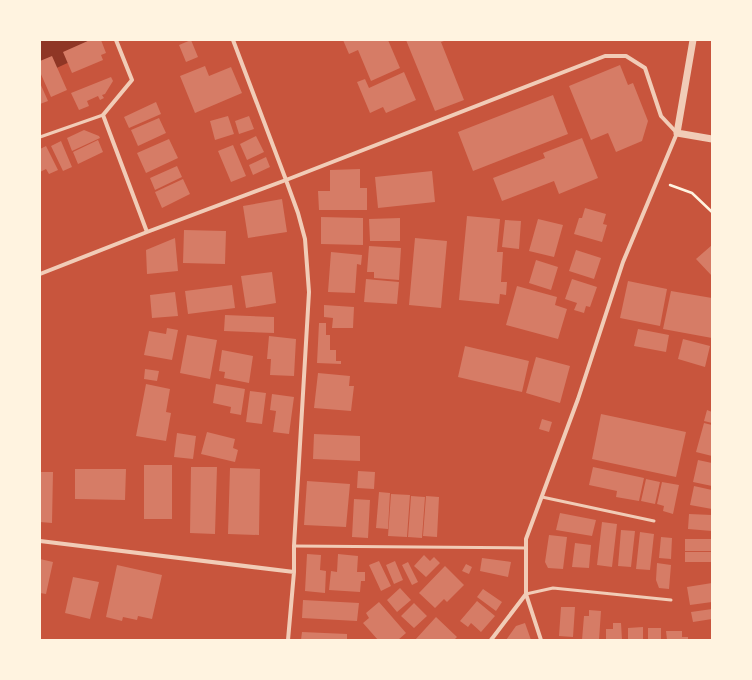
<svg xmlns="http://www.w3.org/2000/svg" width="752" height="680" viewBox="0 0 752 680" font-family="'Nunito Sans',sans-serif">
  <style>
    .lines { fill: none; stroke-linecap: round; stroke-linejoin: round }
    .river { stroke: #8f3625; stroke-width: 43 }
    .building { fill: #d67c66 }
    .path { stroke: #fff3e0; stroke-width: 2.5 }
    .service { stroke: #f1ccb7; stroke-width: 3 }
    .minor { stroke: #f1ccb7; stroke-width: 4 }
    .tertiary { stroke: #f1ccb7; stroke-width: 7 }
  </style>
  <rect width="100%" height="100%" fill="#c8553d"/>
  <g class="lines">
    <path class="river" d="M40 52 66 40"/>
  </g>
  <path class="building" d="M90 40H101L106 53 101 55 103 60 72 73 63 52Z
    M191 40 198 57 186 62 179 45Z
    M343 40H388L400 68 371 81 358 50 349 54Z
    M406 40H447L441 42 464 100 435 111Z
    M52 56 67 90 51 97 40 72V61Z
    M620 65 628 85 633 83 648 121 642 141 616 152 608 133 591 140 569 86Z
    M205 66 209 76 231 67 242 93 195 113 180 76Z
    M404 72 416 100 386 113 383 107 370 113 357 82 365 79 369 88Z
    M111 77 113 81 105 94 102 95 104 98 100 100 98 96 87 101 89 106 79 110 71 93Z
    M40 83 48 101 40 104Z
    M553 95 568 134 473 171 458 132Z
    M156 102 161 114 129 128 124 117Z
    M228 116 234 134 215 140 210 121Z
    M249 116 254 129 239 134 235 121Z
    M159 118 166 133 138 146 131 130Z
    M84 130 99 136 100 138 72 151 67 138Z
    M256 136 264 152 247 160 240 144Z
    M582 138 598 178 559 194 554 181 502 201 493 178 545 158 543 153Z
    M169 139 178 158 146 173 137 153Z
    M98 140 103 152 78 164 73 152Z
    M61 141 72 167 63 171 51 146Z
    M233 145 246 176 231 182 218 151Z
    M46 146 58 170 49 174 46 169 40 172V149Z
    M266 157 270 167 253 175 249 165Z
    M177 166 182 177 155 190 150 178Z
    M360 169V188H367V210H319L318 191H330V170Z
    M432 171 435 202 378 208 375 177Z
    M183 179 190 194 162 208 155 192Z
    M282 199 287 232 248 238 243 206Z
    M585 208 606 214 603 224 607 225 602 242 574 234 579 218H582Z
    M467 216 500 219 497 252H503L501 282H507L506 295 500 294 499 304 459 300Z
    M321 217 363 218V245L321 244Z
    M400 218V241H370L369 219Z
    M538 219 563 225 554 257 529 251Z
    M505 220 521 221 519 249 502 247Z
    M184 230 226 231 225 264 183 263Z
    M175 238 178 271 147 274 146 250Z
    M415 238 447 241 441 308 409 305Z
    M712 245V276L696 259Z
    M369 246 401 248 399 280 374 278V272H367Z
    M576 250 601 258 594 279 569 271Z
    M331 252 362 255 361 265 357 264 355 293 328 292Z
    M536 260 558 267 551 290 529 283Z
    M272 272 276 303 246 308 241 276Z
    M366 279 399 282 397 304 364 302Z
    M572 279 597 287 590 307 586 306 584 313 574 310 577 303 565 299Z
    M628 281 667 289 660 326 620 318Z
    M232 285 235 308 188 314 185 291Z
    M517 286 557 297 555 305 567 309 558 339 506 325Z
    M671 291 712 298V338L663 329Z
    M175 292 178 316 152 318 150 295Z
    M324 305 354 307 353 328H332L333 318 324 317Z
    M225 315 274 317V333L224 331Z
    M319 323H326V335H330V350H336V361H341V364L317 363Z
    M167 328 178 330 172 360 144 355 149 331 166 334Z
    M638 329 669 335 666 352 634 346Z
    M187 335 217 340 210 379 180 373Z
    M269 336 296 339 294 376 270 375 271 359H267Z
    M683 339 710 346 705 367 678 359Z
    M465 346 529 361 522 392 458 377Z
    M222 350 253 356 249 383 224 378 225 372 219 371Z
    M536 357 570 366 560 403 526 393Z
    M145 369 159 371 157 381 144 379Z
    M318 373 350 376 349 386H354L351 411 314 408Z
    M146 384 170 389 166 412 171 413 166 441 136 436Z
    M216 384 245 389 241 415 230 413 231 407 213 403Z
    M250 391 266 393 262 424 246 422Z
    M272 394 294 397 289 434 273 432 276 411 270 410Z
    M707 410 712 412V423L704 421Z
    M601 414 686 432 676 477 592 459Z
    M542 419 552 422 549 432 539 429Z
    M704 423 712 425V456L696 452Z
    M207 432 235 439 233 448 238 450 235 462 201 454Z
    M177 433 196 436 193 459 174 457Z
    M314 434 360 436V461L313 459Z
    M698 460 712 463V486L693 482Z
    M144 465H172V519H144Z
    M191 467H217L215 534 190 533Z
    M593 467 644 478 639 501 616 497 617 491 589 485Z
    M230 468 260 469 259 535 228 534Z
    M75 469H126L125 500 75 499Z
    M358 471 375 472 374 489 357 488Z
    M40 472H53L52 523 40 522Z
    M646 479 660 482 655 504 641 501Z
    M307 481 350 484 346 527 304 525Z
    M662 482 679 485 673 514 663 511 664 506 657 504Z
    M694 486 712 490V509L690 505Z
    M379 492 390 493 388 529 376 528Z
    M391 494 410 495 407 537 388 536Z
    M411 496 425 497 422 538 408 537Z
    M426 496 439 497 437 537 423 536Z
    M354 499 370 500 368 538 352 537Z
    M560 513 596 520 592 536 556 530Z
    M689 514 712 515V531L688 529Z
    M602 522 617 524 612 567 597 565Z
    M621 530 635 531 631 567 618 566Z
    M640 532 654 534 650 570 636 569Z
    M549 535 567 537 563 569 548 568 545 562Z
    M661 537 672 538 671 559 659 558Z
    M685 539H712V551H685Z
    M575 543 591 545 589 568 572 567Z
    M685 552H712V562H685Z
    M307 554 321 555 320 570 326 571 325 593 305 591Z
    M338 554 358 556 357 572H365V581H361L360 592 329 590 331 571 337 572Z
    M424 555 430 561 434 557 440 563 426 577 414 566Z
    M482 558 511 562 508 577 480 571Z
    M40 559 53 562 46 594 40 593Z
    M379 561 391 586 381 591 369 565Z
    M395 561 403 580 394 584 386 565Z
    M408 562 418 582 412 585 402 565Z
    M657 563 671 565 669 589 659 588 656 580Z
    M466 564 472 567 469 574 462 571Z
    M117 565 162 575 152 619 138 616 137 620 123 617 122 621 106 617Z
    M445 566 464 585 447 602 444 599 435 608 419 593Z
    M73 577 99 582 90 619 65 613Z
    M712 583V602L690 605 687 587Z
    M400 588 411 600 397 612 387 600Z
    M483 589 502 602 496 611 477 597Z
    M303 600 359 603 357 621 302 618Z
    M477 601 495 616 481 632 471 623 468 627 460 621Z
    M379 602 406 633 398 640H378L363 623 369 618 366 613Z
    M414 603 427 616 414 628 401 616Z
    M561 607H575L573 637 559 636Z
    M712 609V619L693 622 691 612Z
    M589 610 601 611 599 640H582L584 616H589Z
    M436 617 457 637 454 640H415Z
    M525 623 531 640H506L516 626Z
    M613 623H621L622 640H606V629H613Z
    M643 627V640H628V628Z
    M648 628H661V640H648Z
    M666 631H682V637H688V640H667Z
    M302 632 347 634V640H301Z"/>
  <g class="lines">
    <path class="path" d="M670 185 692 193 712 212"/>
    <path class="service" d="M40 137 103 115
      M542 497 654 521
      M294 546 526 548
      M526 594 553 588 671 600"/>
    <path class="minor" d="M116 40 132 80 103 115 147 232
      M233 40 286 180 298 213 305 239 309 292 294 546V572L288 640
      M40 274 147 232 286 180 605 56H626L645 68 661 116 677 133 623 262 578 399 526 539V594L491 640
      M40 541 294 572
      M526 594 541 640"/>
    <path class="tertiary" d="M693 40 677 133 712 139"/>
  </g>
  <rect width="752" height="680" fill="none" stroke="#fff3e0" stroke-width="82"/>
</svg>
